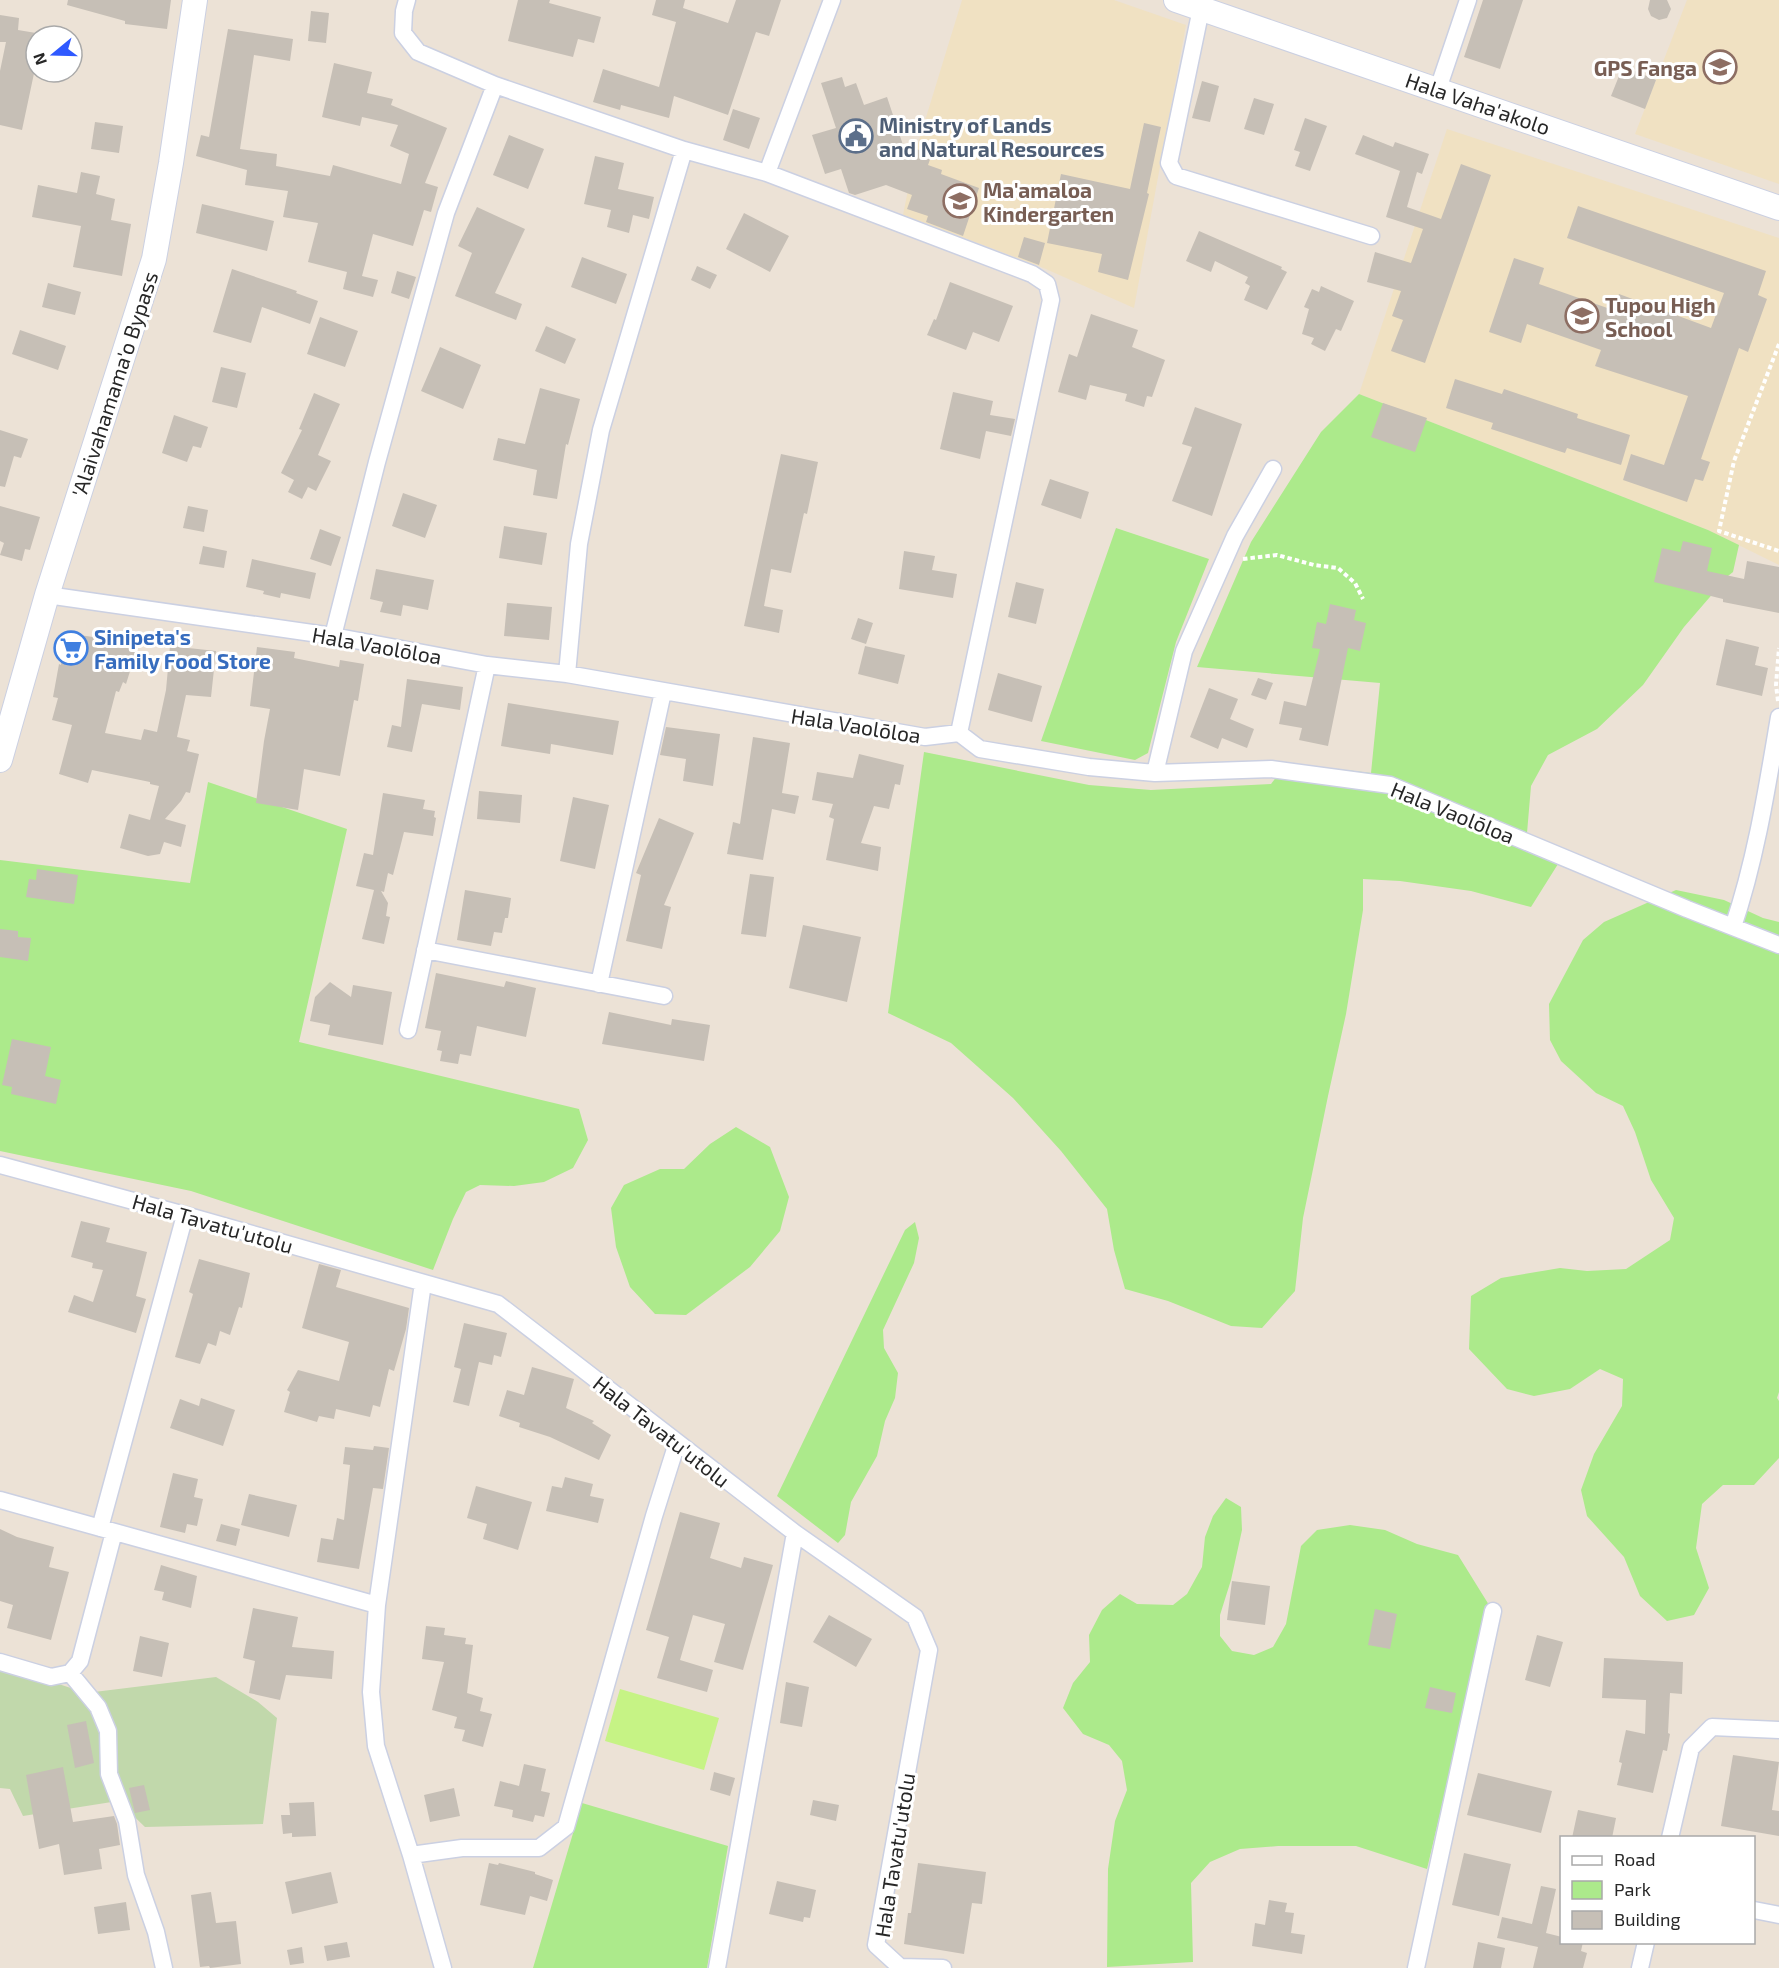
<svg xmlns="http://www.w3.org/2000/svg" width="1779" height="1968" viewBox="0 0 1779 1968" font-family="'Exo 2',sans-serif">
  <style>
    .education { fill: #f0e1c2 }
    .green { fill: #acea8b }
    .cemetery { fill: #c1d8ab }
    .pitch { fill: #c6f385 }
    .building { fill: #c6bfb6 }
    .lines { fill: none; stroke-linecap: round; stroke-linejoin: round }
    .minor-casing { stroke: #cbd0e2; stroke-width: 19 }
    .secondary-casing { stroke: #cbd0e2; stroke-width: 26 }
    .path { stroke: #fff; stroke-width: 4; stroke-dasharray: 4.5 3; stroke-linecap: butt }
    .minor { stroke: #fff; stroke-width: 16 }
    .secondary { stroke: #fff; stroke-width: 24 }
    .labels { text-anchor: middle; dominant-baseline: central; stroke-width: 6; stroke-linejoin: round; paint-order: stroke }
    .education-label { font-size: 21px; font-weight: bold; fill: #785e54; stroke: #fff; text-anchor: start }
    .street-label { font-size: 21px; fill: #272727; stroke: #fff }
    .service-label { font-size: 21px; font-weight: bold; fill: #4e5e75; stroke: #fff; text-anchor: start }
    .shop-label { font-size: 21px; font-weight: bold; fill: #366cbe; stroke: #fff; text-anchor: start }
  </style>
  <rect width="100%" height="100%" fill="#ece2d6"/>
  <path class="education" d="M962 0H1114L1186 25 1134 308 1039 266 903 215 916 150Z
    M1687 0H1779V184L1635 134Z
    M1447 129 1779 238V565L1708 530 1359 394Z"/>
  <path class="green" d="M1359 394 1708 530 1739 545 1733 572 1728 576 1684 627 1643 685 1597 729 1548 755 1531 786 1527 833 1558 864 1531 907 1471 891 1400 881 1363 879V910L1346 1014 1328 1096 1303 1218 1295 1291 1262 1328 1231 1326 1168 1301 1125 1289 1114 1250 1107 1209 1061 1151 1013 1098 951 1043 888 1013 924 752 1089 785 1151 790 1271 784 1287 763 1371 773 1380 683 1197 667 1251 542 1321 432Z
    M1116 528 1209 559 1176 642 1148 753 1135 760 1041 741Z
    M208 782 347 829 299 1042 579 1109 588 1140 573 1168 544 1182 514 1186 480 1185 466 1192 453 1219 433 1270 191 1191 0 1151V860L190 883Z
    M1676 890 1724 900 1763 918 1779 922V1392L1777 1398 1779 1401V1458L1754 1485H1723L1702 1504 1696 1548 1709 1588 1694 1615 1667 1621 1640 1596 1624 1557 1587 1516 1581 1490 1594 1454 1622 1406 1623 1379 1600 1369 1570 1389 1534 1396 1507 1389 1469 1349 1471 1296 1501 1278 1560 1268 1587 1271 1626 1269 1670 1240 1674 1218 1651 1180 1635 1132 1623 1106 1596 1093 1561 1061 1550 1040 1549 1004 1583 940 1604 922Z
    M736 1127 770 1147 789 1197 780 1231 750 1267 686 1315 655 1314 630 1287 616 1247 611 1208 624 1185 660 1169H684L710 1144Z
    M915 1222 919 1238 914 1263 883 1330 884 1348 898 1373 895 1398 885 1421 877 1456 851 1502 845 1535 838 1543 777 1496 905 1230Z
    M1226 1498 1241 1507 1242 1530 1231 1580 1220 1615V1636L1232 1651 1254 1655 1273 1647 1286 1624 1301 1546 1317 1530 1350 1525 1385 1530 1417 1544 1458 1555 1489 1605 1427 1869 1356 1846H1278L1240 1849 1210 1862 1191 1883 1193 1962 1107 1967 1108 1869 1115 1821 1127 1790 1122 1761 1109 1745 1083 1734 1063 1708 1073 1683 1090 1662 1089 1635 1102 1610 1120 1594 1137 1604 1173 1605 1187 1594 1202 1567 1205 1537 1213 1516Z
    M582 1803 728 1846 707 1968H533Z"/>
  <path class="cemetery" d="M0 1666 13 1669 86 1693 216 1677 258 1702 277 1718 263 1824 145 1827 118 1801 23 1816 10 1789 0 1788Z"/>
  <path class="pitch" d="M620 1689 719 1718 704 1770 605 1741Z"/>
  <path class="building" d="M68 0H171L167 29 125 24V21L67 5Z
    M518 0H550L549 3 601 17 594 43 578 39 573 57 508 41Z
    M656 0H685L683 8 728 23 736 0H781L769 36 756 32 728 115 674 96 669 118 621 105 620 110 593 102 603 69 659 87 676 22 652 15Z
    M1483 0H1523L1500 69 1464 57Z
    M1650 0H1667L1671 9 1667 18 1659 20 1651 16 1648 9Z
    M311 11 329 13 326 43 308 41Z
    M0 15 19 18 18 30 36 33V64L22 130 0 125V71L6 42H0Z
    M228 29 293 39 290 61 254 55 240 149 277 154 276 166 330 176 333 165 401 184 409 154 390 146 398 125 362 117 360 126 322 117 334 63 372 72 367 93 393 99 391 105 447 128 425 183 438 187 431 212 424 210 413 246 373 234 362 276 378 280 373 297 343 289 347 272 308 262 318 223 283 217 288 191 245 185 247 170 196 156 201 135 209 137Z
    M1623 66 1656 80 1645 109 1611 96Z
    M842 77 845 87 856 83 864 105 887 97 903 145 932 154 928 165 942 170 941 174 979 188 963 236 926 222 928 216 907 209 912 195 886 185 855 195 849 193 841 169 825 174 812 135 836 128 821 83Z
    M1202 81 1219 86 1210 122 1192 118Z
    M1254 98 1274 104 1264 135 1244 129Z
    M733 109 760 118 749 149 723 140Z
    M1305 118 1327 126 1310 171 1295 166 1300 152 1294 150Z
    M95 122 123 126 119 153 91 149Z
    M1144 123 1161 127 1147 193 1149 194 1128 280 1098 272 1102 254 1047 243 1061 174 1130 189Z
    M509 135 544 149 528 189 493 175Z
    M1363 135 1393 147 1395 142 1429 154 1422 174 1417 172 1407 207 1441 219 1461 164 1491 175 1425 363 1391 351 1403 320 1392 316 1401 291 1367 282 1375 252 1411 263 1423 229 1386 217 1400 171 1355 154Z
    M595 156 624 163 618 189 654 197 649 219 633 215 629 233 607 227 611 210 584 204Z
    M81 172 100 176 96 194 115 199 111 220 131 224 122 276 73 267 81 226 32 217 38 185 77 193Z
    M202 204 274 221 267 251 196 233Z
    M1578 206 1766 271 1758 295 1767 299 1748 352 1739 348 1701 459 1710 462 1703 481 1695 479 1687 502 1623 480 1631 454 1664 465 1688 396 1595 366 1601 350 1527 324 1521 343 1489 332 1514 258 1544 268 1539 284 1613 310 1619 294 1711 328 1724 293 1567 238Z
    M477 207 525 229 495 293 522 304 516 320 455 296 472 253 458 246Z
    M744 213 789 236 770 272 726 249Z
    M1199 231 1282 267 1281 269 1287 272 1267 310 1244 300 1250 286 1245 283 1248 277 1215 261 1211 272 1186 261Z
    M1024 237 1045 243 1039 265 1018 257Z
    M582 257 627 274 616 304 571 287Z
    M697 266 717 275 710 289 691 280Z
    M232 269 297 291 296 293 318 301 310 324 262 307 251 343 213 332Z
    M397 271 416 277 409 299 391 293Z
    M950 282 1013 306 999 342 973 332 966 350 927 335 934 319 936 320Z
    M48 283 81 292 75 315 42 307Z
    M1321 286 1354 301 1341 331 1336 329 1325 351 1311 344 1314 338 1302 334 1309 309 1304 307 1312 289 1319 292Z
    M1091 314 1138 330 1132 347 1165 360 1152 397 1147 396 1144 407 1125 401 1127 394 1090 385 1086 400 1058 392 1069 354 1077 357Z
    M320 317 358 331 345 367 307 354Z
    M546 326 576 339 565 364 535 351Z
    M20 330 66 346 58 370 12 354Z
    M440 347 481 365 463 409 421 391Z
    M221 367 246 373 237 408 212 402Z
    M1455 379 1502 394 1504 389 1578 414 1577 418 1630 435 1621 465 1567 448 1565 453 1491 429 1493 423 1446 408Z
    M540 388 580 399 568 445 566 444 557 499 533 495 537 470 493 460 498 438 525 444Z
    M953 392 993 401 990 415 1015 419 1011 436 986 431 980 459 940 449Z
    M314 393 340 404 318 455 331 461 316 491 308 487 302 499 288 492 294 480 281 473 302 430 299 429Z
    M1383 403 1427 418 1415 452 1371 437Z
    M1195 407 1242 424 1212 516 1172 501 1192 447 1182 444Z
    M174 415 208 427 201 448 193 446 187 462 162 453Z
    M0 430 28 439 21 458 14 456 5 487 0 486Z
    M781 454 818 462 807 514 804 513 791 573 771 569 764 606 783 610 779 633 744 626Z
    M1050 479 1089 492 1081 519 1041 505Z
    M403 493 437 505 425 538 392 526Z
    M0 506 40 517 30 550 25 549 22 561 0 555 4 543 0 541Z
    M188 506 208 510 204 532 183 528Z
    M504 526 547 533 542 565 499 558Z
    M320 529 341 537 331 566 310 559Z
    M1683 541 1712 548 1707 571 1744 579 1747 561 1779 567V613L1723 602V599L1654 582 1662 548 1680 552Z
    M203 546 227 551 224 568 199 564Z
    M904 551 935 556 932 570 957 574 953 598 899 589Z
    M252 559 316 573 310 599 281 593 280 598 263 594 264 591 246 587Z
    M376 569 434 580 428 610 403 605 401 616 380 612 383 602 370 599Z
    M1016 582 1044 589 1036 624 1008 617Z
    M507 603 552 607 549 640 504 636Z
    M1330 604 1356 610 1354 620 1366 623 1360 651 1348 648 1328 746 1299 740 1302 728 1279 724 1284 701 1306 706 1320 649 1312 648 1317 622 1326 624Z
    M858 618 873 623 866 644 851 639Z
    M65 633 93 637V636L137 649 126 684 123 682 119 692 116 691 105 733 141 740 144 729 157 732 166 690 170 646 216 651 211 697 186 695 177 737 190 740 187 751 199 754 190 793 186 792 181 801 165 819 186 825 181 847 164 842 160 854 148 856 120 848 129 814 150 820 159 786 150 784V782L92 770 88 783 59 774 72 725 52 720 58 698 53 697 59 664 61 665Z
    M1726 639 1759 647 1755 665 1768 668 1762 696 1716 685Z
    M865 646 905 655 898 684 858 674Z
    M257 647 295 652 294 658 339 667 340 660 364 664 358 701 354 700 340 776 304 769 298 810 256 803 264 741 270 709 250 706Z
    M998 673 1042 686 1032 722 988 710Z
    M1258 678 1273 683 1266 700 1251 695Z
    M407 679 463 687 460 710 422 704 412 752 387 747 392 725 401 727Z
    M1209 688 1238 699 1230 719 1254 729 1247 748 1222 738 1218 749 1190 737Z
    M508 703 619 721 613 755 551 744 550 754 501 746Z
    M666 727 720 734 713 786 683 781 686 759 660 755Z
    M753 737 790 743 782 793 799 796 795 814 772 809 763 860 727 854 733 822 740 824Z
    M859 754 904 765 900 785 895 784 889 809 874 806 861 843 881 847 878 871 826 860 834 819 829 817 833 804 812 800 817 772 853 778Z
    M479 791 522 795 520 823 477 819Z
    M383 793 425 800 423 809 435 811 434 817 436 818 433 836 404 832 393 875 388 873 384 892 381 891 388 903 386 916 390 917 384 944 362 939 374 890 356 886 364 853 373 855Z
    M573 797 609 805 595 869 560 861Z
    M659 818 694 833 664 905 671 907 662 949 626 941 641 875 636 873Z
    M37 869 78 875 74 904 26 897 29 879 36 880Z
    M750 874 774 877 766 937 741 934Z
    M465 890 511 898 508 918H505L502 933 494 932 491 946 457 940Z
    M803 925 861 937 847 1002 789 988Z
    M0 929 18 931V937L31 938 28 961 0 957Z
    M436 973 504 987 506 981 536 988 526 1037 477 1026 471 1056 460 1054 458 1064 440 1061 442 1051 437 1050 441 1031 425 1028Z
    M330 982 351 997 353 985 392 992 383 1045 328 1035 330 1025 310 1021 315 997Z
    M609 1012 671 1025 672 1019 710 1025 704 1061 602 1044Z
    M12 1039 51 1047 45 1076 61 1080 56 1104 11 1094 12 1087 2 1085Z
    M81 1221 110 1228 106 1242 147 1252 136 1296 146 1299 136 1333 68 1312 74 1295 93 1302 103 1270 92 1268 93 1263 71 1257Z
    M199 1259 250 1273 242 1308 239 1307 230 1335 220 1331 216 1346 208 1343 200 1364 175 1357 193 1294 189 1292Z
    M319 1264 341 1270 336 1287 409 1308 406 1329 394 1371 389 1369 380 1407 373 1405 370 1417 336 1409 334 1419 319 1416 317 1422 284 1412 290 1392 287 1390 298 1370 339 1381 349 1342 302 1328Z
    M464 1323 507 1333 501 1357 494 1355 492 1365 479 1362 469 1406 453 1402 461 1369 454 1367Z
    M532 1367 574 1379 566 1408 594 1421 592 1423 611 1435 599 1460 550 1437 519 1427 520 1423 499 1416 507 1390 524 1395Z
    M201 1398 235 1410 223 1446 170 1428 180 1399 199 1406Z
    M374 1446 389 1448 383 1489 373 1488 359 1569 317 1562 321 1538 333 1540 337 1518 344 1520 350 1465 343 1464 345 1447 373 1450Z
    M173 1473 198 1479 194 1497 203 1499 197 1526 187 1524 185 1533 160 1527Z
    M565 1477 593 1484 590 1496 604 1499 598 1523 546 1511 552 1486 562 1488Z
    M476 1486 532 1502 518 1550 483 1539 487 1524 467 1518Z
    M249 1494 297 1505 289 1537 241 1525Z
    M680 1512 720 1523 710 1558 741 1568 744 1557 773 1565 743 1670 714 1662 725 1624 693 1615 680 1660 713 1670 707 1692 657 1678 669 1637 646 1630Z
    M221 1524 240 1529 236 1546 216 1541Z
    M0 1529 17 1537 54 1547 49 1567 69 1572 51 1640 7 1628 13 1605 0 1601Z
    M161 1565 197 1576 191 1608 162 1600 164 1592 154 1590Z
    M1232 1581 1270 1586 1265 1625 1227 1620Z
    M253 1608 298 1617 292 1647 334 1651 332 1679 286 1675 280 1700 249 1693 255 1661 243 1658Z
    M1375 1609 1397 1614 1390 1649 1368 1645Z
    M829 1615 872 1639 856 1667 813 1642Z
    M426 1626 445 1628 444 1635 466 1638 465 1644 473 1645 467 1693 483 1698 480 1711 492 1714 483 1747 462 1741 465 1730 454 1728 457 1717 432 1710 444 1662 422 1659Z
    M1537 1635 1563 1642 1550 1687 1525 1680Z
    M140 1636 169 1643 162 1677 133 1671Z
    M1604 1658 1683 1662 1682 1694 1670 1693 1668 1733 1670 1734 1667 1751 1663 1750 1653 1793 1617 1785 1622 1763 1619 1762 1626 1730 1645 1734 1646 1700 1602 1698Z
    M786 1682 809 1687 802 1727 780 1723Z
    M1430 1687 1456 1693 1452 1713 1425 1708Z
    M86 1721 94 1763 75 1768 67 1725Z
    M1733 1755 1779 1762 1772 1810 1779 1811V1836L1721 1826Z
    M524 1764 546 1769 541 1791 550 1793 544 1817 535 1815 533 1822 512 1817 513 1810 494 1806 500 1781 519 1786Z
    M63 1767 73 1822 114 1816 117 1824 120 1845 99 1849 102 1869 64 1875 59 1844 39 1849 26 1775Z
    M714 1772 735 1778 730 1796 710 1790Z
    M1478 1773 1552 1791 1541 1833 1467 1815Z
    M144 1785 150 1810 135 1813 129 1788Z
    M454 1788 460 1816 430 1822 424 1795Z
    M813 1800 839 1805 836 1821 810 1815Z
    M314 1802 316 1836 292 1837V1833L283 1834 281 1815H290L289 1803Z
    M1578 1810 1616 1818 1612 1838H1572Z
    M1464 1853 1511 1864 1499 1916 1452 1905Z
    M489 1863 498 1865 499 1863 535 1872V1874L553 1880 547 1901 530 1896 525 1915 480 1905Z
    M918 1863 986 1872 982 1904 972 1903 964 1954 904 1944 908 1913H911Z
    M331 1872 338 1903 292 1914 285 1882Z
    M777 1881 816 1890 810 1918 804 1917 803 1922 769 1914Z
    M1541 1886 1556 1889 1546 1933 1562 1937V1942H1583L1581 1951 1587 1953 1583 1968H1533L1538 1947 1497 1938 1502 1917 1532 1924Z
    M211 1892 216 1923 236 1921 241 1964 210 1968 209 1966 200 1967 191 1895Z
    M1269 1900 1287 1903 1285 1912 1294 1913 1291 1933 1305 1935 1302 1954 1252 1946 1255 1923 1265 1925Z
    M126 1902 130 1930 98 1934 94 1907Z
    M347 1942 350 1957 327 1961 324 1946Z
    M1478 1942 1505 1948 1501 1968H1473Z
    M302 1947 304 1963 290 1965 287 1950Z"/>
  <g class="lines">
    <defs>
      <path id="minor" d="M407 0 404 11 403 33 418 52 495 85
        M1201 9 1169 163 1176 176 1371 236
        M1438 89 1468 0
        M767 173 832 0
        M47 595 333 636 487 665 567 674 925 737 959 733 980 749 1089 767 1155 773 1271 769 1390 785 1687 909 1779 945
        M333 636 377 462 446 213 495 85 684 150
        M567 674 579 544 601 430 684 150 767 173 1032 274 1047 284 1051 300 959 733
        M1155 773 1184 651 1235 536 1273 469
        M1733 927C1756 859 1767 788 1779 717
        M425 950 664 996
        M599 984 663 692
        M408 1030 487 665
        M0 1165 185 1215 498 1304 795 1533 915 1617 929 1650 876 1945 900 1967 943 1968
        M0 1500 377 1605 371 1692 376 1746 411 1855 443 1968
        M100 1528 185 1215
        M377 1605 423 1283
        M0 1662 51 1677 70 1673 80 1661 114 1532
        M70 1673 98 1707 108 1731 109 1774 127 1821 136 1875 156 1932 164 1968
        M1670 1838 1691 1748 1712 1727 1779 1730
        M411 1855 462 1848H539L566 1827 654 1516 677 1443
        M1754 1910 1779 1915
        M717 1968 795 1533
        M1416 1968 1493 1611
        M1640 1968 1646 1942"/>
      <path id="secondary" d="M1176 0 1779 208
        M0 760 47 595 154 259 171 163 195 0"/>
    </defs>
    <use href="#minor" class="minor-casing"/>
    <use href="#secondary" class="secondary-casing"/>
    <path class="path" d="M1779 344 1734 461 1719 531 1779 551
      M1243 559 1277 555 1314 565 1338 568 1355 583 1363 599
      M1778 701 1776 685 1779 648"/>
    <use href="#minor" class="minor"/>
    <use href="#secondary" class="secondary"/>
  </g>
  <defs>
    <symbol id="school-ring" viewBox="-11 -11 22 22"><circle r="9.5" fill="#fff" stroke="#8d6e63" stroke-width="1.5"/><path d="M0-5L7-2L0 1L-7-2ZM-4 1L0 2.5L4 1V4Q0 6-4 4Z" fill="#8d6e63"/></symbol>
    <symbol id="civic-ring" viewBox="-11 -11 22 22"><circle r="9.5" fill="#fff" stroke="#5c6f8a" stroke-width="1.5"/><path d="M-.6-6.5H3V-4.5H.6V-3L4-1V1h2V6H-6V1h2V-1L-.6-3ZM-1.2 2.5V6h2.4V2.5Z" fill="#5c6f8a"/></symbol>
    <symbol id="supermarket-ring" viewBox="-11 -11 22 22"><circle r="9.5" fill="#fff" stroke="#3f7fe0" stroke-width="1.5"/><path d="M-6-5.5h2.5l.6 2H6L4.5 2H-2.5L-4.4-4H-6ZM-1.5 3.2a1.3 1.3 0 1 0 .1 0ZM3 3.2a1.3 1.3 0 1 0 .1 0Z" fill="#3f7fe0"/></symbol>
  </defs>
  <g fill-rule="evenodd">
    <use href="#school-ring" x="1701" y="48" width="38" height="38"/>
    <use href="#civic-ring" x="837" y="117" width="38" height="38"/>
    <use href="#school-ring" x="941" y="182" width="38" height="38"/>
    <use href="#school-ring" x="1563" y="297" width="38" height="38"/>
    <use href="#supermarket-ring" x="52" y="629" width="38" height="38"/>
  </g>
  <g class="labels">
    <g class="education-label">
      <text x="1697" y="67" text-anchor="end">GPS Fanga</text>
      <text x="983" y="189">Ma'amaloa<tspan x="983" dy="24">Kindergarten</tspan></text>
      <text x="1605" y="304">Tupou High<tspan x="1605" dy="24">School</tspan></text>
    </g>
    <g class="street-label">
      <text transform="translate(1478 103) rotate(19)">Hala Vaha'akolo</text>
      <text transform="translate(114 384) rotate(-72)">'Alaivahamama'o Bypass</text>
      <text transform="translate(377 645) rotate(10)">Hala Vaolōloa</text>
      <text transform="translate(856 725) rotate(9)">Hala Vaolōloa</text>
      <text transform="translate(1453 812) rotate(22)">Hala Vaolōloa</text>
      <text transform="translate(213 1223) rotate(16)">Hala Tavatu'utolu</text>
      <text transform="translate(662 1431) rotate(38)">Hala Tavatu'utolu</text>
      <text transform="translate(894 1855) rotate(-81)">Hala Tavatu'utolu</text>
    </g>
    <g class="service-label">
      <text x="879" y="124">Ministry of Lands<tspan x="879" dy="24">and Natural Resources</tspan></text>
    </g>
    <g class="shop-label">
      <text x="94" y="636">Sinipeta's<tspan x="94" dy="24">Family Food Store</tspan></text>
    </g>
  </g>
  <rect x="1560" y="1836" width="195" height="108" fill="#ffffff" stroke="#a9a9a9" stroke-width="1.5"/>
  <rect x="1572" y="1856" width="30" height="9" fill="#ffffff" stroke="#a9a9a9" stroke-width="1.5"/>
  <text x="1614" y="1866" font-size="18" fill="#272727">Road</text>
  <rect x="1572" y="1881" width="30" height="18" fill="#acea8b" stroke="#a9a9a9" stroke-width="1.5"/>
  <text x="1614" y="1896" font-size="18" fill="#272727">Park</text>
  <rect x="1572" y="1911" width="30" height="18" fill="#c6bfb6" stroke="#a9a9a9" stroke-width="1.5"/>
  <text x="1614" y="1926" font-size="18" fill="#272727">Building</text>
  <g transform="translate(54 54) rotate(251)"><circle r="28" fill="#ffffff" stroke="#a9a9a9" stroke-width="1.5"/>
  <path d="M0-4.5L10 22L0 15L-10 22Z" fill="#2f59ff"/>
  <text y="-9" font-size="16" font-weight="bold" text-anchor="middle" fill="#272727">N</text>
  </g>
</svg>
